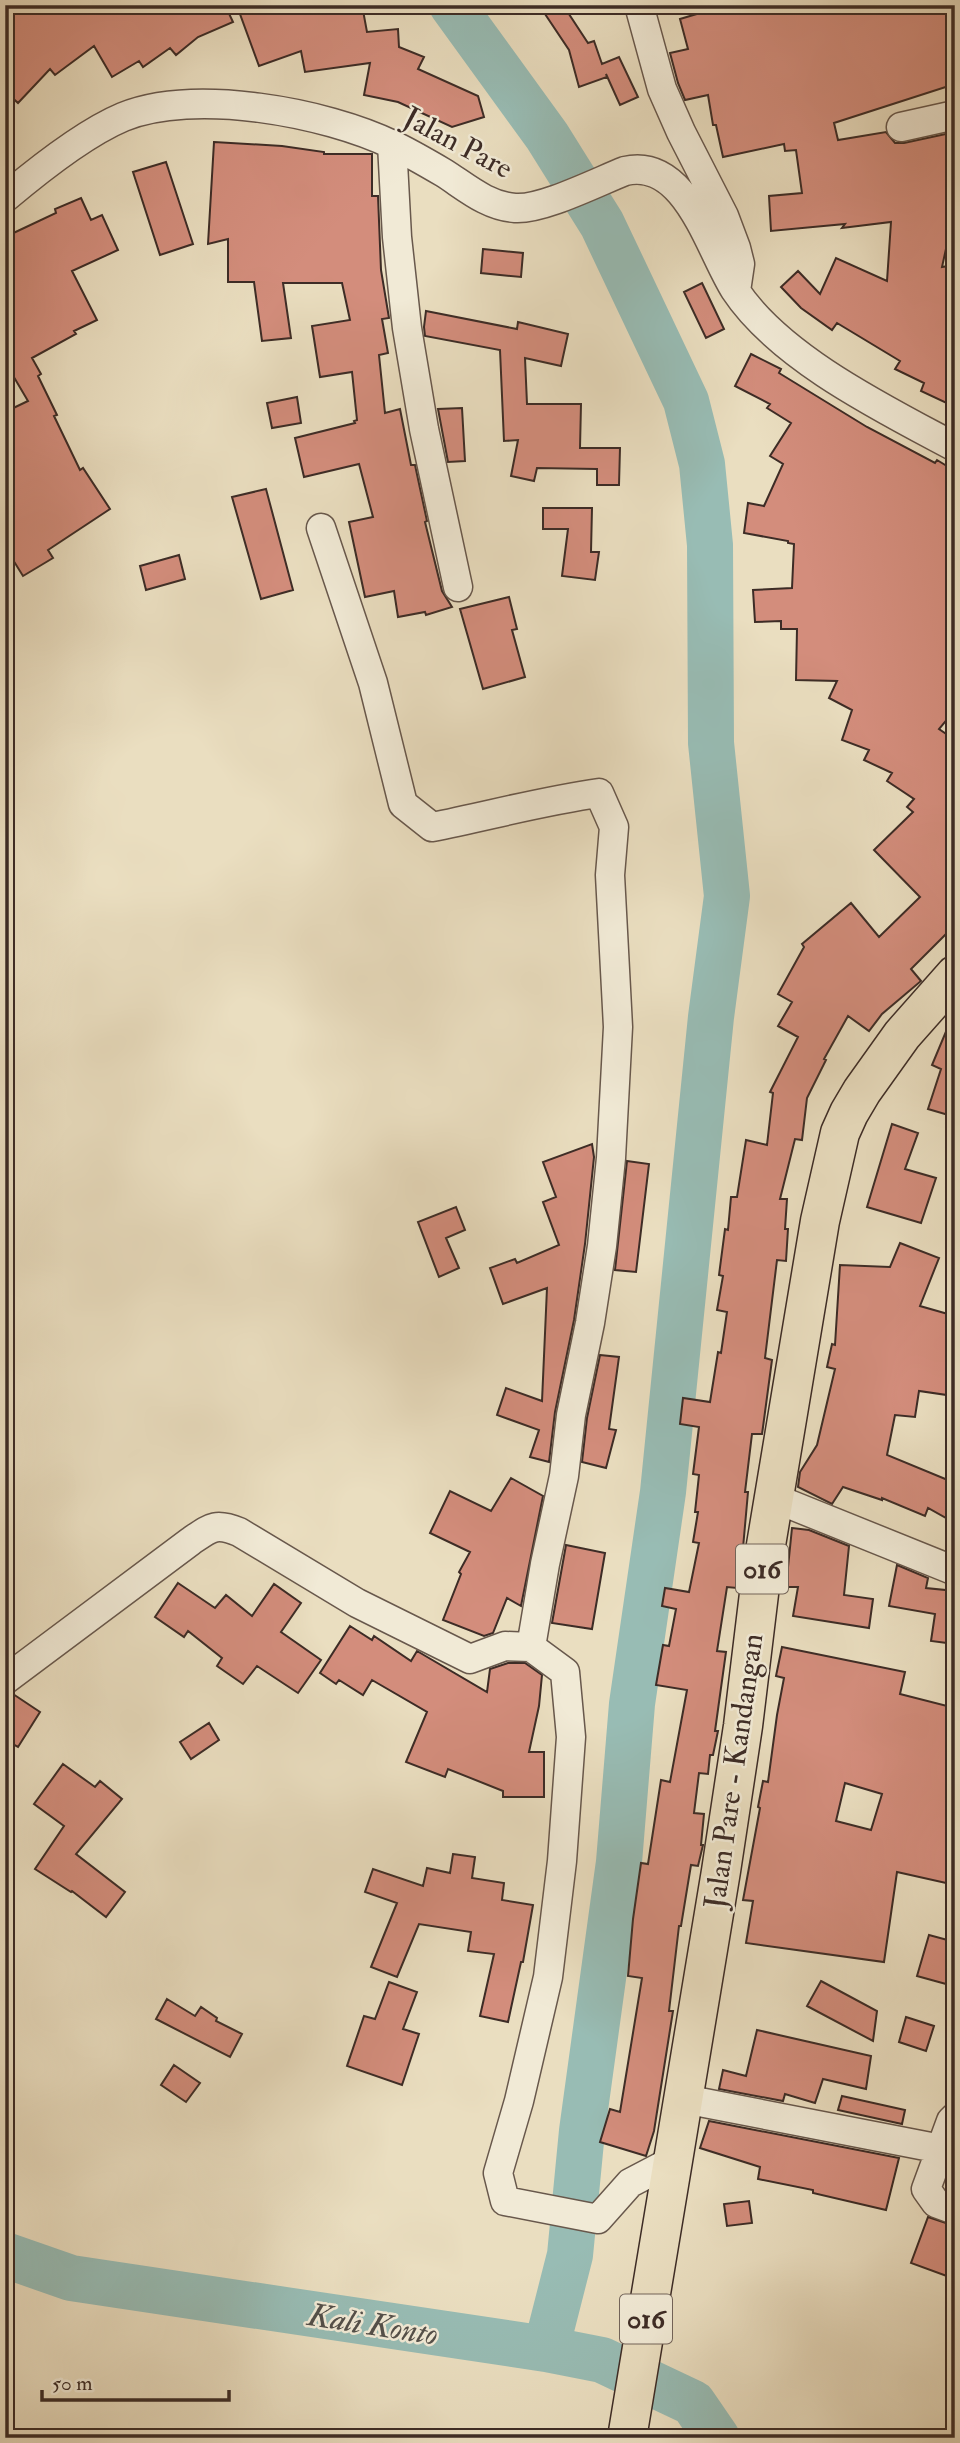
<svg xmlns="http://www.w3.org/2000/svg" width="960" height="2443" viewBox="0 0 960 2443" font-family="'IM FELL Double Pica',serif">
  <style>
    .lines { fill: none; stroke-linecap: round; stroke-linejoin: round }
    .river { stroke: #98bcb4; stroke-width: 46 }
    .building { fill: #d38d7c; stroke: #3d2c26; stroke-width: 2; fill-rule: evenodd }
    .minor-casing { stroke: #68584c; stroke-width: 31 }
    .primary-casing { stroke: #3d2c26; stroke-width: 41 }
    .minor { stroke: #f1ead6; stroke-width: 28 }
    .primary { stroke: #eadec0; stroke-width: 38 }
    .labels { text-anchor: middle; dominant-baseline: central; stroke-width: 5; stroke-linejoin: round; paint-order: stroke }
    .shield { fill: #f1ead6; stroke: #73655b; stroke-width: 2 }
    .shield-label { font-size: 28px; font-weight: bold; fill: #3d2c26 }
    .street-label { font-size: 30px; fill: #3d2c26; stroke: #f1ead6 }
    .water-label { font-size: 32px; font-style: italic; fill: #54504a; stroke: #f1ead6 }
  </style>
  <rect width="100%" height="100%" fill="#eadec0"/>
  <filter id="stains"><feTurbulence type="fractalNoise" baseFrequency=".00286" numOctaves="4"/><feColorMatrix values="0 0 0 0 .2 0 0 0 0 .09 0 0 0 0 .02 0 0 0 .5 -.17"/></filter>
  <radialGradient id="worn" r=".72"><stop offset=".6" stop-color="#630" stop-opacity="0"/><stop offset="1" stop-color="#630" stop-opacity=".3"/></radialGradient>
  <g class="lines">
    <path class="river" d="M452 5 547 136 602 224 686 401 702 464 710 545 711 743 727 896 711 1017 663 1492 632 1704 619 1862 582 2131 570 2255 546 2349
      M5 2255 71 2278 546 2349 602 2360 693 2403 717 2438"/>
  </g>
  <path class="building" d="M5 5H225L233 22 198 37 176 55 170 48 143 67 139 61 112 77 94 46 55 75 50 69 18 103 5 91Z
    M265 5H362L367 32 398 29 399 47 424 57 418 69 478 96 484 117 452 127 398 102 364 95 370 63 305 72 301 51 259 66 240 14Z
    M539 5H563L588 43 594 41 602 64 619 57 638 97 620 105 606 74 607 77 579 87 569 50Z
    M727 5H950L955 18V84L834 123 838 140 886 132 895 143H904L955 132V225L951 226 942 267 955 265V407L921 391 924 383 895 369 900 361 837 323 832 330 801 308 781 287 798 271 820 294 836 258 887 281 891 222 842 228 845 224 771 231 769 196 802 193 796 150 785 151 784 144 723 157 716 125H713L708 95 685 100 678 83 670 53 688 49 680 19Z
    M214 142 282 146 324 152V154H372V196H378L381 270 389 318 382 319 388 353 379 355 385 413 400 409 411 465H415L427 521 425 522 442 591 452 607 426 615 425 612 398 617 394 591 365 597 349 522 373 517 359 464 304 477 295 438 355 423 354 421 357 420 352 372 320 377 312 326 350 320 342 283H283L291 338 262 341 254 282H228V239L208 244Z
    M166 162 193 244 160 255 133 172Z
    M81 198 91 220 102 215 118 250 72 271 97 320 74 331 76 334 32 358 41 374 38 376 57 415 54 416 80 470 83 468 110 509 48 550 53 558 23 576 5 547V412L28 401 5 362V237L56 213 55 209Z
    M483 249 523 253 521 277 481 273Z
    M702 283 724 329 706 338 684 292Z
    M426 311 517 329 518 322 568 334 561 366 525 358 527 404H581L580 448H620L619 485H597V469L537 468 534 481 511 476 518 440 504 441 500 350 425 336 424 327Z
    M751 354 781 369 779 373 867 427 935 463 937 460 955 471V710L939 729 955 740V925L911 969 921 981 882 1014 869 1031 848 1016 824 1059 826 1060 807 1098 802 1140 795 1139 780 1199H787L785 1229H788L786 1261 777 1260 765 1358 772 1360 763 1427 762 1434H752L745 1492H748L743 1548 738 1584 737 1588 727 1587 717 1651 726 1652 715 1731H718L713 1755H710L708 1774 699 1773 694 1813 704 1814 701 1845H703L698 1866 691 1865 681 1926H679L669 2011H673L654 2131 646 2156 600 2142 610 2109 620 2112 642 1978 628 1976 633 1919 641 1863 648 1864 661 1780 670 1782 687 1690 656 1685 663 1645 669 1646 676 1609 662 1606 665 1588 689 1592 699 1543 693 1542 698 1512H695L699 1475 693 1474 699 1427 680 1424 683 1398 710 1402 718 1352 721 1353 727 1312 717 1310 723 1276 719 1275 725 1229 728 1230 731 1197H737L746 1140 767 1145 773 1093 770 1092 798 1037 778 1026 792 1002 778 994 804 947 802 944 851 903 879 937 920 897 874 850 913 812 907 807 914 799 887 781 892 773 864 760 869 750 842 740 852 710 829 698 837 681 796 680 797 629H781V621L755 622 753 590 792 588 794 544 788 543V541L744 533 748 503 764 506 783 464 770 456 791 423 767 408 770 404 735 386Z
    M297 397 301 423 272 428 267 403Z
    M462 408 465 461 448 462 438 409Z
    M266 489 293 590 261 599 232 497Z
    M543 508H592L591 552H599L595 580 562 576 568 529H543Z
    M179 555 185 579 146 590 140 566Z
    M509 597 517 629 512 630 525 677 483 689 460 609Z
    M955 1010V1117L928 1109 941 1069 932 1065Z
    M892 1124 918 1133 905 1169 936 1178 921 1223 867 1207Z
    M592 1144 594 1157 585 1244 574 1320 555 1412 549 1462 530 1457 539 1430 497 1415 506 1388 542 1401 547 1288 503 1304 490 1268 515 1259 517 1263 559 1245 543 1202 556 1197 543 1162Z
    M627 1161 649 1164 636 1272 615 1270Z
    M456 1207 465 1230 446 1238 459 1268 439 1277 418 1222Z
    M900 1243 939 1258 920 1306 955 1316V1379L950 1377 947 1395 919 1391 915 1417 895 1415 887 1455 955 1483V1523L928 1508 925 1516 882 1498V1500L843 1487 832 1504 798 1487 800 1472 817 1445 835 1369 827 1367 832 1344 835 1345 840 1265 890 1267Z
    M600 1355 619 1357 609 1429 616 1430 606 1468 582 1462 587 1418Z
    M511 1478 543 1496 521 1606 507 1598 493 1633 484 1636 443 1620 461 1574 459 1572 470 1552 430 1533 450 1491 491 1511Z
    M792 1528 809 1530 849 1546 844 1595 873 1599 869 1628 793 1616 798 1587H786Z
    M566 1545 605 1553 592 1629 552 1623Z
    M897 1565 928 1578 926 1588 955 1591V1644L931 1641 935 1614 889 1606Z
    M178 1583 215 1608 226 1595 252 1616 274 1584 301 1603 281 1632 321 1660 298 1693 257 1666 243 1684 217 1666 222 1658 188 1631 184 1637 155 1617Z
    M350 1626 372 1640 374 1636 411 1661 417 1651 487 1692 490 1669 508 1663H525L542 1675 539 1706 529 1752H544V1797H503V1791L448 1769 445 1777 406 1762 427 1712 372 1680 363 1695 339 1680 336 1684 320 1673Z
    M782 1647 905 1672 900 1694 955 1708V1885L897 1872 884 1962 746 1943 753 1901 743 1900 760 1808 758 1807 763 1781 768 1782 777 1715 784 1678 776 1676ZM845 1783 882 1794 871 1830 836 1821Z
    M13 1694 40 1712 18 1747 5 1740V1696Z
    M209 1723 219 1740 191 1759 180 1742Z
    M63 1764 95 1787 100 1781 122 1799 76 1854 125 1892 106 1917 72 1891 71 1892 35 1869 64 1826 34 1804Z
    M453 1854 475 1857 472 1878 504 1883 502 1900 533 1905 523 1962H521L508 2022 480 2016 494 1954 468 1951 471 1932 419 1924 397 1977 371 1967 397 1903 365 1892 373 1869 423 1886 427 1868 450 1873Z
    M929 1935 955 1942V1954L946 1984 917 1976Z
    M821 1981 877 2011 873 2041 807 2006Z
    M389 1982 417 1992 403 2029 419 2034 402 2085 347 2066 364 2016 375 2019Z
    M167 1999 195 2016 201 2007 217 2018 216 2021 242 2034 230 2057 156 2019Z
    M906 2017 934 2026 926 2051 899 2042Z
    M757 2030 871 2056 866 2089 823 2079 815 2103 785 2094 783 2101 719 2089 723 2070 746 2076Z
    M174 2065 200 2083 186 2102 161 2085Z
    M842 2096 905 2110 902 2124 838 2110Z
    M709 2121 899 2158 886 2210 813 2193V2190L758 2179 760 2167 700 2148Z
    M749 2201 752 2223 727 2226 724 2204Z
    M928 2217 955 2226V2279L911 2263Z"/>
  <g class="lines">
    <defs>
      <path id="minor" d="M639 5 662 89 681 132 724 216 736 248 740 264 736 291
        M901 127 955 115
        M392 144 397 237 407 328 424 429 458 587
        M5 198C37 171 85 133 123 117 194 88 325 112 393 145 410 153 427 163 444 173 466 187 487 206 515 208 542 210 597 182 625 171 686 157 709 249 735 290 780 358 884 409 955 447
        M321 528 373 683 403 804 432 827C488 816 542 801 599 793L614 827 610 875 618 1027 611 1158 602 1246 590 1323 571 1415 564 1476 545 1564 531 1647
        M774 1498 955 1571
        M5 1680 191 1541C210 1528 215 1522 239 1532L357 1603 470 1659 505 1646 531 1647 565 1672 571 1737 562 1861 548 1977 519 2101 498 2173 505 2201 598 2219 630 2183 672 2161
        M684 2099 941 2149
        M955 2117 951 2121 926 2189 936 2203 955 2210"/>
      <path id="primary" d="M627 2438 721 1871 743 1726 762 1569 820 1221 840 1133 849 1113 862 1091 902 1035 955 975"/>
    </defs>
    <use href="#minor" class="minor-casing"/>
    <use href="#primary" class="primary-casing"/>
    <use href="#minor" class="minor"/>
    <use href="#primary" class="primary"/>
  </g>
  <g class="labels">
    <g class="shield">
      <rect x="736" y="1544.5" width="52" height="49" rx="5"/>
      <rect x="620" y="2294.5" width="52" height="49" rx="5"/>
    </g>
    <g class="shield-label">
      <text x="762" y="1569">016</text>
      <text x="646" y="2319">016</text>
    </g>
    <g class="street-label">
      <text transform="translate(458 143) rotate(28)">Jalan Pare</text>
      <text transform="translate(734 1771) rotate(-82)">Jalan Pare - Kandangan</text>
    </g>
    <g class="water-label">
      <text transform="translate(373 2325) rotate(9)">Kali Konto</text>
    </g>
  </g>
  <rect width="960" height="2443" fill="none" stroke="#eadec0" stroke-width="28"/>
  <rect x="7" y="7" width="946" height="2429" fill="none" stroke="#3d2c26" stroke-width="3.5"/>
  <rect x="14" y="14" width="932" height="2415" fill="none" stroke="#3d2c26" stroke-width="2"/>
  <path d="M42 2390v10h187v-10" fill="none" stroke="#3d2c26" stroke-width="3.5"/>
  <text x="52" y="2390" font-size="21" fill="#3d2c26" stroke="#f1ead6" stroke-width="5" paint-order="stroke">50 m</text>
  <rect width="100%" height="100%" filter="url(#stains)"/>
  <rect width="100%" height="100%" fill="url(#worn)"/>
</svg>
